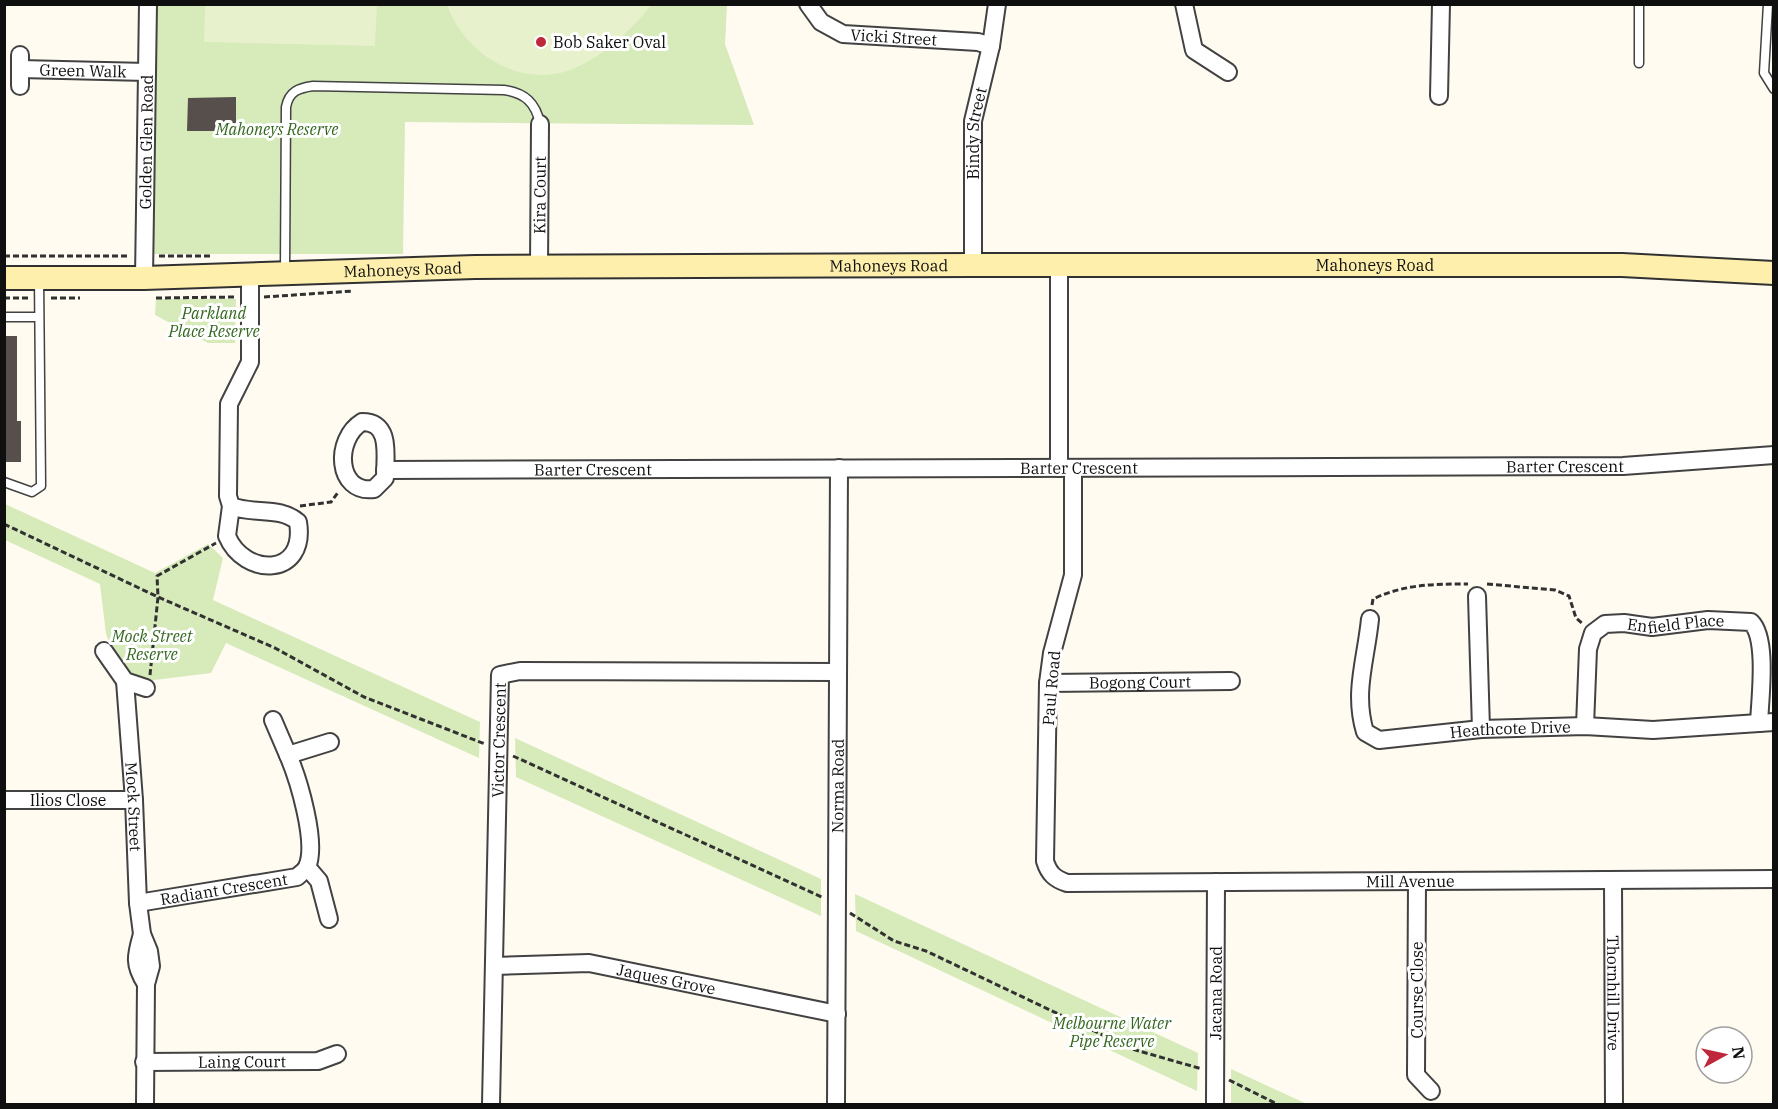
<svg xmlns="http://www.w3.org/2000/svg" width="1778" height="1109" viewBox="0 0 1778 1109" font-family="'IBM Plex Serif',serif">
  <style>
    .green { fill: #d6eaba }
    .pitch { fill: #e7f1cc }
    .building { fill: #574f4b }
    .lines { fill: none; stroke-linecap: round; stroke-linejoin: round }
    .service-casing { stroke: #424242; stroke-width: 11 }
    .minor-casing { stroke: #424242; stroke-width: 20 }
    .secondary-casing { stroke: #313131; stroke-width: 26 }
    .path { stroke: #313131; stroke-width: 3; stroke-dasharray: 6 3; stroke-linecap: butt }
    .service { stroke: #fff; stroke-width: 8 }
    .minor { stroke: #fff; stroke-width: 16 }
    .secondary { stroke: #feefac; stroke-width: 22 }
    .poi-dot { fill: #bf273a; stroke: #fff; stroke-width: 2 }
    .labels { text-anchor: middle; dominant-baseline: central; stroke-width: 6; stroke-linejoin: round; paint-order: stroke }
    .street-label { font-size: 16px; fill: #0f0f0f; stroke: #fff }
    .poi-label { font-size: 16px; fill: #0f0f0f; stroke: #fff; text-anchor: start }
    .park-label { font-size: 16px; font-style: italic; fill: #33671f; stroke: #fff }
  </style>
  <rect width="100%" height="100%" fill="#fffbf1"/>
  <path class="green" d="M154 5H727L725 44 754 125 405 122 403 254H151Z
    M156 299H236L235 343H208L155 315Z
    M5 504 155 573 208 544 223 558 213 600 480 722 479 758 226 643 211 673 146 681 130 672 115 657 106 634 100 584 5 540Z
    M515 738 821 879V916L516 777Z
    M855 894 1198 1053 1197 1091 856 931Z
    M1231 1069 1307 1104H1231Z"/>
  <path class="pitch" d="M205 5H377L375 46 204 42Z
    M447 5V4L651 5C630 32 598 62 564 72 513 86 463 50 447 5Z"/>
  <path class="building" d="M236 97V125H231L232 131H187L188 98Z
    M4 336H17V421H21V462H4Z"/>
  <g class="lines">
    <defs>
      <path id="service" d="M1768 4 1764 73 1774 89
        M1639 63V4
        M285 271 286 107C289 91 299 88 313 86L504 90C525 93 536 103 540 124
        M4 317H39
        M4 482 32 492 41 486 39 278"/>
      <g id="minor">
        <path id="s1" d="M808 4 821 22 843 34 978 42 991 46"/>
        <path d="M1184 4 1194 50 1228 72"/>
        <path id="s2" d="M20 69 147 72"/>
        <path d="M20 86V55"/>
        <path d="M1439 96 1441 4"/>
        <path id="s3" d="M973 265V121L991 46 997 4"/>
        <path d="M1059 265V468"/>
        <path id="s4" d="M539 267 540 124"/>
        <path id="s5" d="M144 278 148 4"/>
        <path d="M362 422C392 422 385 456 385 478L374 489C336 494 334 439 362 422Z"/>
        <path id="s6" d="M1073 468V575L1052 653 1048 683 1045 861C1049 874 1055 879 1067 883L1774 879"/>
        <path id="s7" d="M385 470 1623 466 1774 455"/>
        <path d="M231 506C253 515 280 506 298 522 307 578 244 577 227 536L231 506 228 496 229 404 250 362V275"/>
        <path d="M1477 596 1481 729"/>
        <path id="s8" d="M1370 619C1366 660 1353 692 1365 732L1379 740 1481 729 1585 726 1653 730 1774 722"/>
        <path d="M104 651 125 681 146 688"/>
        <path id="s9" d="M125 681 134 800 138 903 142 934 149 951 151 966 146 984 145 1104"/>
        <path id="s10" d="M1048 683 1231 681"/>
        <path d="M273 720 288 755 330 742"/>
        <path id="s11" d="M1585 726 1588 649 1593 633 1605 624 1624 623 1652 627 1708 620 1751 622C1768 638 1760 699 1759 723"/>
        <path id="s12" d="M4 800H134"/>
        <path d="M307 867 319 881 329 919"/>
        <path id="s13" d="M1613 882 1614 1104"/>
        <path d="M1417 883 1416 1075 1431 1091"/>
        <path id="s14" d="M138 903 297 877C300 874 306 870 307 867 318 843 298 778 288 755"/>
        <path d="M142 934C136 955 133 964 146 984"/>
        <path id="s15" d="M494 966 589 963 837 1014"/>
        <path id="s16" d="M144 1062 318 1061 337 1054"/>
        <path id="s17" d="M491 1104 500 675 520 671 838 672"/>
        <path id="s18" d="M836 1104 839 468"/>
        <path id="s19" d="M1215 1104 1216 882"/>
      </g>
      <g id="secondary">
        <path id="s20" d="M4 278H144L475 267 973 265H1622L1774 273"/>
      </g>
    </defs>
    <use href="#service" class="service-casing"/>
    <use href="#minor" class="minor-casing"/>
    <use href="#secondary" class="secondary-casing"/>
    <path class="path" d="M4 256H129
      M159 256H213
      M264 297 353 291
      M4 298H29
      M51 298H80
      M156 298 236 297
      M300 506 331 502 339 491
      M4 524 158 597 275 648 364 697 485 744
      M1487 584 1555 590 1569 596 1576 618 1583 624
      M1372 605 1373 599C1405 584 1434 584 1468 584
      M150 675 158 597 157 576 216 543
      M513 756 824 898
      M850 913 894 941 926 951 1132 1049 1202 1069
      M1229 1080 1277 1104"/>
    <use href="#service" class="service"/>
    <use href="#minor" class="minor"/>
    <use href="#secondary" class="secondary"/>
  </g>
  <circle class="poi-dot" cx="541" cy="42" r="6"/>
  <g class="labels">
    <g class="street-label">
      <text stroke="none"><textPath href="#s1" startOffset="98">Vicki Street</textPath></text>
      <text stroke="none"><textPath href="#s2" startOffset="63">Green Walk</textPath></text>
      <text stroke="none"><textPath href="#s3" startOffset="132">Bindy Street</textPath></text>
      <text stroke="none"><textPath href="#s5" startOffset="136">Golden Glen Road</textPath></text>
      <text stroke="none"><textPath href="#s4" startOffset="72">Kira Court</textPath></text>
      <text stroke="none"><textPath href="#s20" startOffset="885">Mahoneys Road</textPath></text>
      <text stroke="none"><textPath href="#s20" startOffset="1371">Mahoneys Road</textPath></text>
      <text stroke="none"><textPath href="#s20" startOffset="399">Mahoneys Road</textPath></text>
      <text stroke="none"><textPath href="#s7" startOffset="1180">Barter Crescent</textPath></text>
      <text stroke="none"><textPath href="#s7" startOffset="694">Barter Crescent</textPath></text>
      <text stroke="none"><textPath href="#s7" startOffset="208">Barter Crescent</textPath></text>
      <text stroke="none"><textPath href="#s11" startOffset="180">Enfield Place</textPath></text>
      <text stroke="none"><textPath href="#s10" startOffset="92">Bogong Court</textPath></text>
      <text transform="translate(1051 688) rotate(-85)">Paul Road</text>
      <text stroke="none"><textPath href="#s8" startOffset="262">Heathcote Drive</textPath></text>
      <text stroke="none"><textPath href="#s17" startOffset="364">Victor Crescent</textPath></text>
      <text stroke="none"><textPath href="#s18" startOffset="318">Norma Road</textPath></text>
      <text stroke="none"><textPath href="#s12" startOffset="64">Ilios Close</textPath></text>
      <text stroke="none"><textPath href="#s9" startOffset="126">Mock Street</textPath></text>
      <text stroke="none"><textPath href="#s6" startOffset="772">Mill Avenue</textPath></text>
      <text stroke="none"><textPath href="#s14" startOffset="87">Radiant Crescent</textPath></text>
      <text stroke="none"><textPath href="#s15" startOffset="174">Jaques Grove</textPath></text>
      <text transform="translate(1417 990) rotate(-90)">Course Close</text>
      <text stroke="none"><textPath href="#s19" startOffset="111">Jacana Road</textPath></text>
      <text stroke="none"><textPath href="#s13" startOffset="111">Thornhill Drive</textPath></text>
      <text stroke="none"><textPath href="#s16" startOffset="98">Laing Court</textPath></text>
    </g>
    <g class="poi-label">
      <text x="553" y="42">Bob Saker Oval</text>
    </g>
    <g class="park-label">
      <text x="277" y="129">Mahoneys Reserve</text>
      <text x="214" y="313">Parkland<tspan x="214" dy="18">Place Reserve</tspan></text>
      <text x="152" y="636">Mock Street<tspan x="152" dy="18">Reserve</tspan></text>
      <text x="1112" y="1023">Melbourne Water<tspan x="1112" dy="18">Pipe Reserve</tspan></text>
    </g>
  </g>
  <rect width="1778" height="1109" fill="none" stroke="#0f0f0f" stroke-width="12"/>
  <g transform="translate(1724 1055) rotate(82)"><circle r="28" fill="#ffffff" stroke="#9f9f9f" stroke-width="1.5"/>
  <path d="M0-4.5L10 22L0 15L-10 22Z" fill="#bf273a"/>
  <text y="-9" font-size="16" font-weight="bold" text-anchor="middle" fill="#0f0f0f">N</text>
  </g>
</svg>
